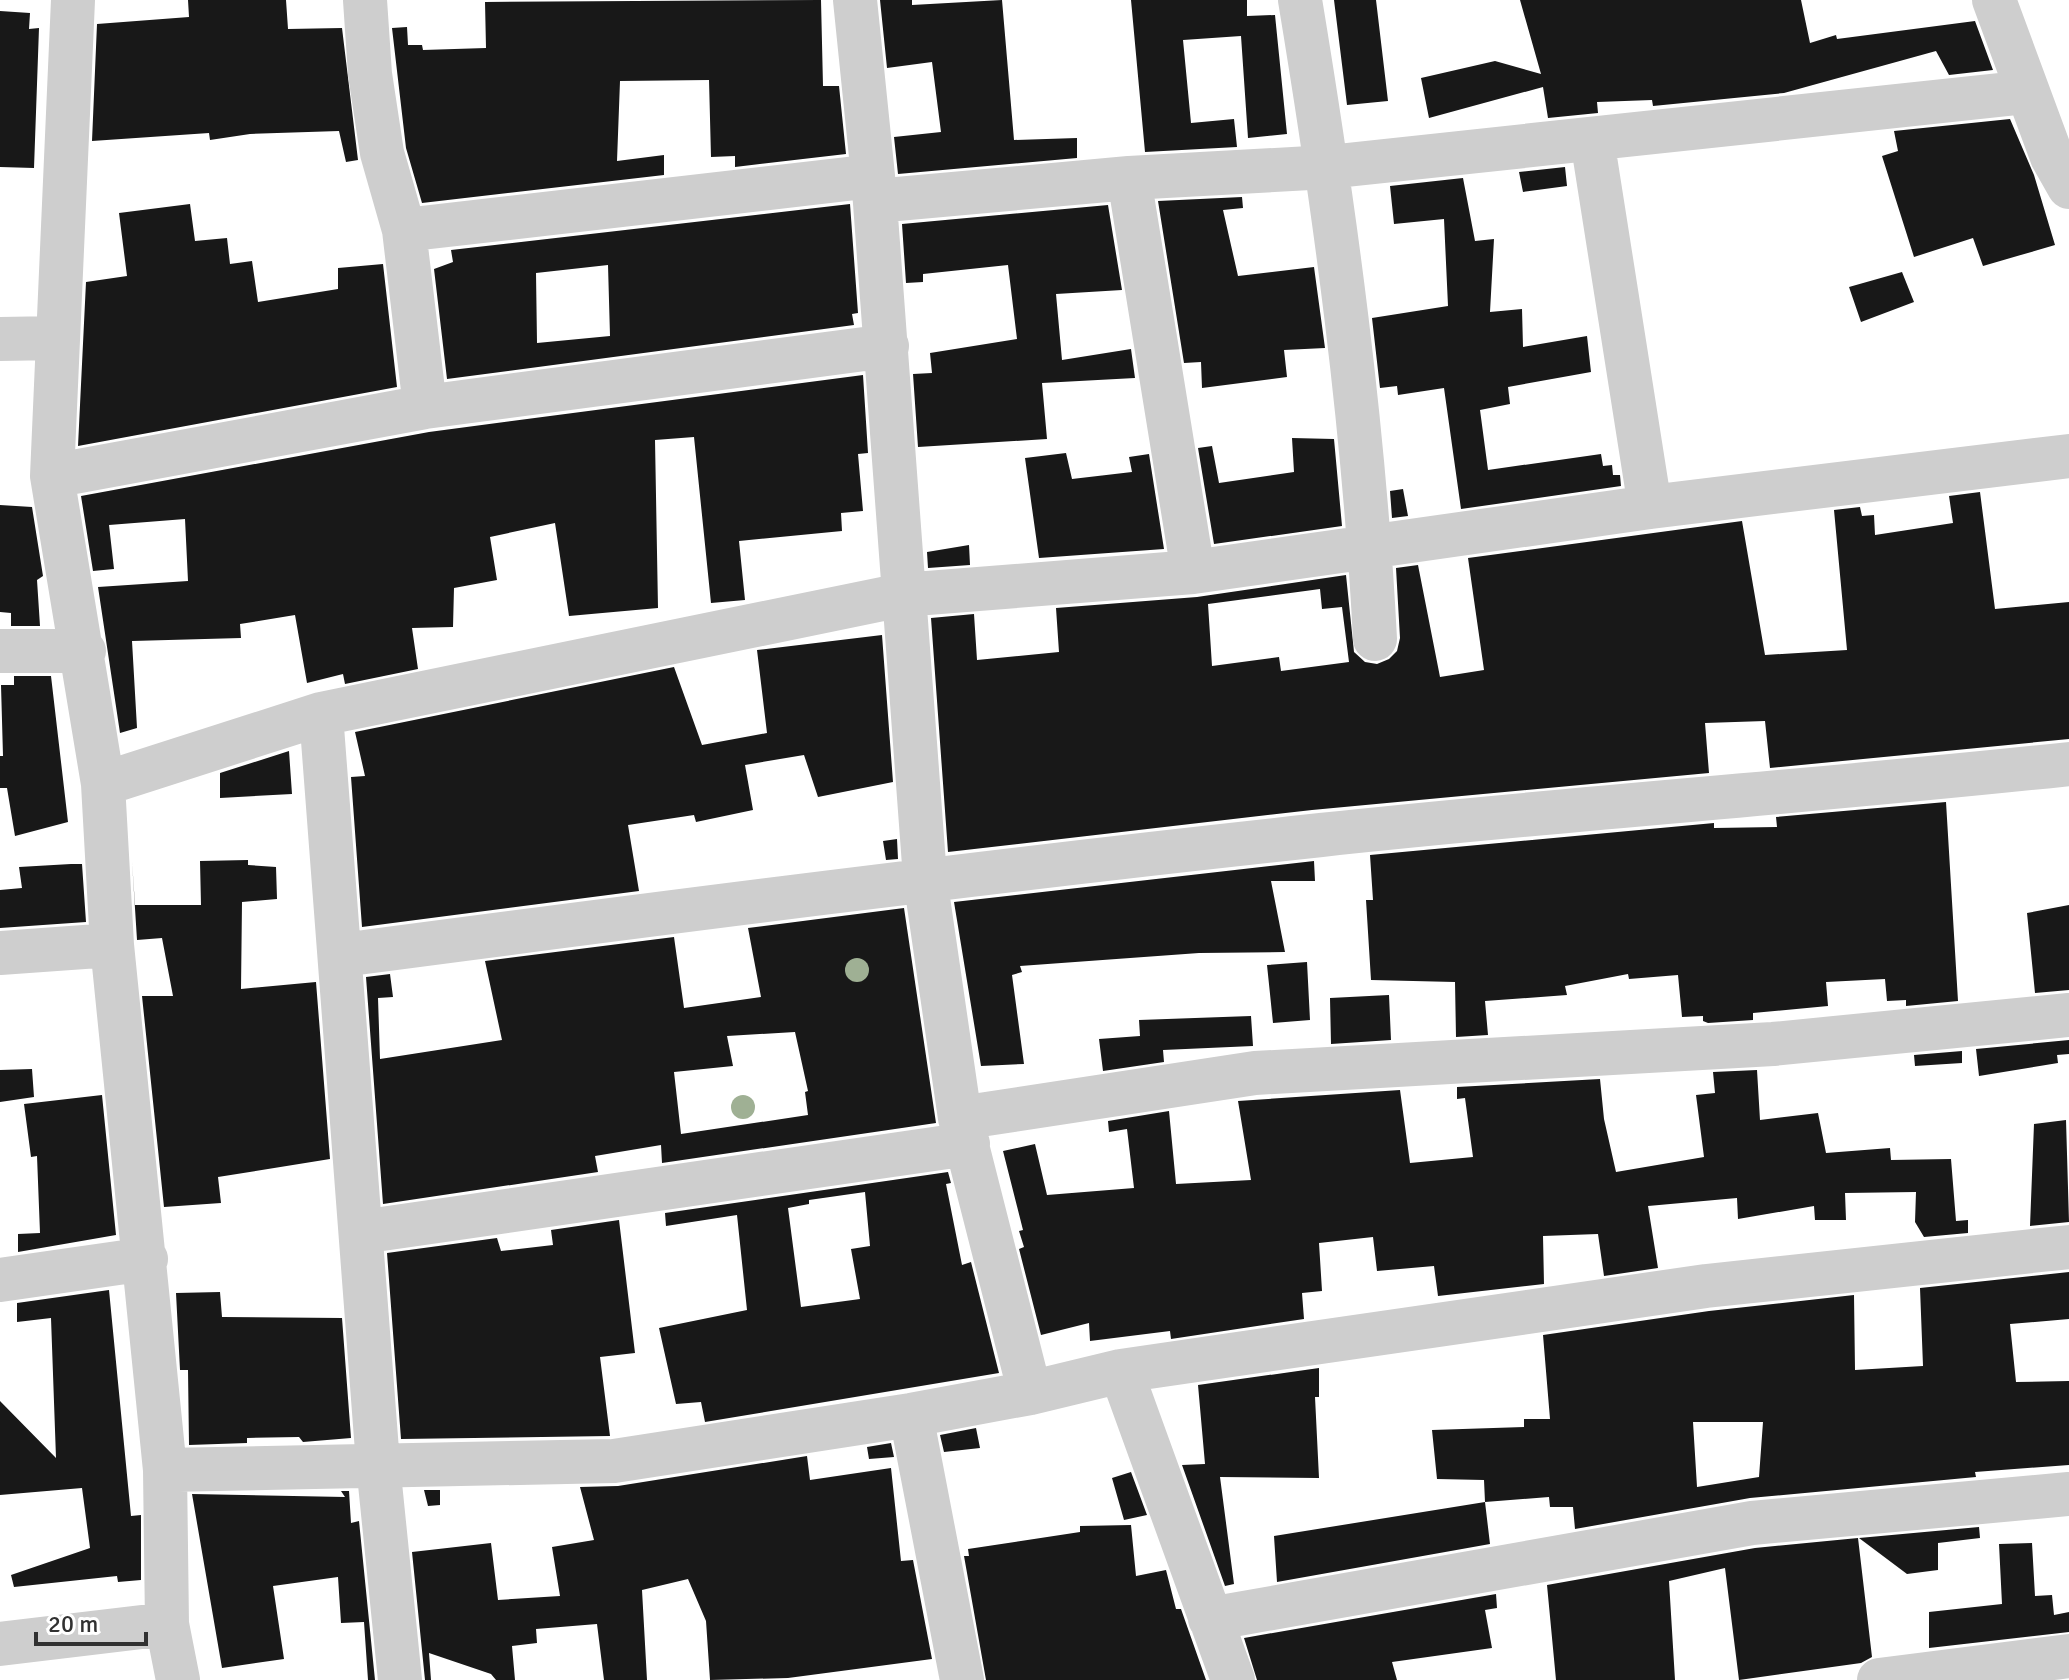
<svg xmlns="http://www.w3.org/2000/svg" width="2069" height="1680" viewBox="0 0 2069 1680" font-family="Signika,sans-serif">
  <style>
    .building { fill: #181818; fill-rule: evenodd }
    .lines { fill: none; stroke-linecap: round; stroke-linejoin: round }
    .minor { stroke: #cecece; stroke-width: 44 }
    .tree { fill: #9fb094 }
  </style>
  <rect width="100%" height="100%" fill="#fff"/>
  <path class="building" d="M188 0H286L288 29 342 28 358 160 346 162 339 131 250 134 210 140 209 133 92 141 97 24 189 17Z
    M821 0 823 86H839L846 154 735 167V156L711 157 709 80 620 81 617 161 664 155V175L422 203 406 148 392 28 407 27 408 45H422L423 50 486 48 485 2Z
    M880 0H912V5L1002 0 1014 140 1077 138V158L898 174 894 137 941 132 932 62 887 68Z
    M1131 0H1247V16L1275 15 1287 134 1248 138 1241 36 1183 40 1191 123 1234 119 1237 147 1145 152Z
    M1334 0H1376L1388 101 1347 105Z
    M1520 0H1801L1810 43 1836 35 1837 39 1975 21 1993 70 1949 75 1936 51 1784 93 1653 106 1652 100 1597 102 1598 113 1548 118 1543 87 1429 118 1421 78 1495 61 1541 74Z
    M0 11 30 13 29 29 39 28 34 168 0 167Z
    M2010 119 2034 175 2055 245 1983 266 1973 238 1914 257 1882 156 1898 151 1894 131Z
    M1565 167 1567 186 1523 192 1519 172Z
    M1463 178 1475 241 1494 239 1490 312 1522 309 1523 347 1587 336 1591 372 1508 387 1510 404 1480 410 1488 470 1601 454 1603 466 1612 465 1613 475H1620L1621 486 1461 509 1444 388 1398 395 1397 386 1380 388 1372 318 1448 306 1444 219 1394 224 1390 186Z
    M1242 197 1243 208 1223 210 1238 276 1314 267 1325 348 1284 350 1287 377 1202 388 1201 362 1184 363 1158 201Z
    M190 204 195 241 227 238 230 264 252 261 258 302 338 289V268L383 264 397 387 78 446 86 282 127 276 119 213Z
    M850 204 858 313 852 314 854 325 447 379 434 269 453 262 451 250ZM608 265 610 336 537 343 536 273Z
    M1108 205 1122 290 1056 294 1062 360 1131 349 1135 378 1042 383 1047 439 918 447 913 374 932 373 930 353 1017 339 1008 265 923 274V282L906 283 902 224Z
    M1902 272 1914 302 1861 322 1849 287Z
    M863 375 868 453 858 454 863 511 841 513 842 531 739 541 745 600 711 603 694 437 655 440 658 608 569 616 555 523 490 537 497 580 454 588 453 627 412 628 418 669 345 684 343 674 307 683 295 615 240 624 241 638 132 641 137 728 120 733 98 587 188 581 185 519 109 525 114 569 93 571 81 496 429 432Z
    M1292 438 1334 439 1342 526 1214 544 1198 448 1212 446 1219 483 1294 472Z
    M1066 453 1072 479 1132 472 1129 457 1149 454 1164 549 1039 558 1025 458Z
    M1403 489 1408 516 1392 518 1390 491Z
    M1980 492 1995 609 2069 602V739L1770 768 1765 721 1705 723 1709 773 1312 810 948 852 931 618 974 614 977 660 1059 652 1056 608 1197 597 1346 575 1354 652 1365 662 1377 664 1389 659 1397 651 1400 638 1396 568 1418 565 1440 677 1484 670 1468 558 1742 521 1765 655 1847 650 1834 510 1860 507 1862 516 1874 515 1875 535 1953 523 1949 496ZM1320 589 1322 609 1342 607 1349 662 1281 671 1279 657 1212 666 1208 604Z
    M0 505 32 507 43 576 37 580 40 626H11V613L0 612Z
    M969 545 970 565 928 568 927 552Z
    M882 635 893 782 818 797 804 755 745 765 753 810 696 822 694 815 628 825 639 891 362 927 351 777 365 776 355 732 674 667 702 745 767 733 757 650Z
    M14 676H51L68 822 15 836 7 788H0V756H3L1 685H14Z
    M289 751 292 794 220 798V773Z
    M1946 802 1958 1001 1906 1006V1000L1887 1001 1885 979 1826 982 1828 1006 1753 1013V1020L1708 1023 1703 1021V1016L1682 1017 1678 975 1629 979 1628 974 1565 986 1567 995 1485 1001 1488 1035 1456 1037 1455 982 1371 980 1366 900H1373L1370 855 1714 823V828L1777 827 1776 817Z
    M897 839 898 859 886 860 883 841Z
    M248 860V865L276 867 277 899 242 902 241 989 316 982 330 1159 218 1177 221 1203 164 1207 142 996H173L162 938 137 940 132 861 135 905H201L200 861Z
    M1314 861 1315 881H1271L1285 952 1199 953 1020 966 1022 972 1012 975 1024 1064 981 1066 954 902Z
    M71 864H82L86 922 0 928V890L22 888 19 867Z
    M2069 905V990L2035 993 2027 913Z
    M904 908 936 1123 662 1163 661 1145 595 1156 598 1172 383 1204 366 977 390 974 393 997 378 998 380 1059 502 1040 485 961 674 937 684 1008 761 997 748 928ZM795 1032 808 1091 805 1092 808 1115 681 1134 674 1072 733 1066 727 1036Z
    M1307 962 1310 1020 1273 1023 1267 965Z
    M1389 995 1391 1040 1331 1044 1330 998Z
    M1251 1016 1253 1046 1163 1050 1164 1062 1103 1071 1099 1039 1140 1036 1139 1020Z
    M2069 1040V1054L2057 1055 2058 1063 1979 1076 1976 1049Z
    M1962 1051V1063L1915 1066 1914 1055Z
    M32 1069 34 1097 0 1102V1070Z
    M1757 1070 1760 1120 1818 1113 1826 1153 1890 1148 1891 1160 1951 1159 1956 1221 1968 1220V1233L1924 1237 1915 1222 1916 1192 1845 1193 1846 1220H1815L1814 1206 1738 1219 1737 1198 1648 1206 1658 1268 1604 1276 1598 1234 1543 1236 1544 1284 1438 1296 1434 1266 1377 1271 1373 1237 1319 1243 1322 1291 1302 1293 1304 1319 1171 1339 1170 1331 1090 1341 1089 1323 1041 1335 1019 1249 1024 1247 1019 1231 1023 1230 1003 1151 1035 1144 1047 1195 1134 1188 1127 1129 1109 1132 1108 1121 1169 1111 1176 1184 1251 1180 1238 1101 1400 1090 1410 1163 1473 1157 1465 1098 1457 1099V1087L1600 1079 1604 1119 1616 1172 1704 1157 1696 1095 1715 1093 1713 1072Z
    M102 1095 116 1235 18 1252V1234L40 1233 37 1156 31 1157 24 1104Z
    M2066 1120 2069 1222 2030 1226 2034 1124Z
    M948 1172 951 1183 946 1184 962 1265 971 1262 999 1373 705 1422 701 1402 676 1404 659 1328 747 1310 737 1215 666 1226 665 1213ZM865 1192 870 1246 851 1249 860 1299 801 1307 788 1208 809 1204V1200Z
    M619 1220 635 1353 600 1357 610 1436 401 1439 387 1253 497 1238 501 1251 553 1245 551 1230Z
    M2069 1272V1319L2010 1324 2016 1382 2069 1381V1465L1975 1472 1976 1477 1750 1498 1575 1529 1573 1507H1550L1549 1497 1485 1502 1484 1480 1437 1479 1432 1430 1524 1427V1419H1550L1543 1335 1709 1311 1854 1295 1855 1370 1923 1366 1920 1288ZM1693 1422H1763L1759 1477 1697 1487Z
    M109 1290 131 1516 141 1515V1580L118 1582 117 1576 14 1587 11 1575 90 1548 82 1488 0 1495V1401L56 1458 51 1318 17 1322V1303Z
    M220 1292 222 1317 342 1318 351 1438 303 1442 299 1437 247 1438V1443L189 1445 188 1370H180L176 1293Z
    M1319 1368V1397H1315L1319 1478 1220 1477 1234 1584 1225 1586 1182 1465 1205 1464 1198 1385Z
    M976 1428 980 1448 944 1452 940 1435Z
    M891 1443 894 1457 869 1459 867 1447Z
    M807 1456 810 1480 891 1468 901 1561 913 1560 932 1659 788 1678 710 1680 706 1621 688 1579 642 1590 647 1680H604L597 1624 536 1629 537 1643 512 1646 515 1680H496L491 1674 429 1653 431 1680H425L412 1552 491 1543 498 1600 560 1596 552 1547 594 1540 580 1487 618 1486Z
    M1131 1472 1147 1515 1124 1520 1112 1478Z
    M424 1490H440V1505L428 1506Z
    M341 1491H349L351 1523 359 1521 375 1680H368L364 1622 341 1623 338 1577 273 1586 284 1659 222 1668 192 1494 345 1497Z
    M1485 1502 1490 1544 1277 1582 1274 1536Z
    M1131 1525 1136 1576 1166 1570 1176 1609H1181L1206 1680H986L964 1556H969L968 1549 1080 1532V1526Z
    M1979 1527 1980 1538 1938 1543V1570L1907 1574 1859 1538Z
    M1858 1538 1872 1657 1861 1663 1739 1680 1725 1568 1669 1581 1675 1680H1556L1547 1585 1755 1548Z
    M2032 1543 2035 1596 2052 1595 2054 1615 2069 1612V1632L1929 1648V1612L2002 1604 1999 1544Z
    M1496 1594 1497 1608 1485 1610 1492 1648 1392 1662 1397 1680H1257L1244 1638Z"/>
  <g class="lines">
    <path class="minor" d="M73 0 52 476 103 784 112 945 165 1470 167 1624 178 1680
      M365 0 370 74 382 153 404 230 425 407
      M855 0 873 176 925 878 960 1118 1030 1393
      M1300 0C1335 211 1364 425 1375 639
      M1994 0 2052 157 2069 187
      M1592 139 1650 507
      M1129 178 1193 572
      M875 201 1129 178 1328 167 2027 92
      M404 230 873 176
      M0 339 58 338
      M52 476 425 407 887 346
      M0 651H84
      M321 714 378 1464 400 1680
      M103 784 321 714 902 595 1193 572 1650 507 2069 456
      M0 953 112 945
      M342 955C668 912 994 870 1321 835 1570 808 1820 791 2069 764
      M960 1118 1255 1073 1773 1044 2069 1015
      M361 1232 968 1144
      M0 1280 146 1259
      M911 1415 962 1680
      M165 1470 614 1461 911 1415 1030 1393 1121 1371
      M1210 1619 1752 1523 2069 1494
      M0 1644 167 1624
      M1233 1680 1121 1371 1706 1286 2069 1247
      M1879 1680 2069 1656"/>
  </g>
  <g class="tree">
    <circle cx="857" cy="970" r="12"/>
    <circle cx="743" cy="1107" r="12"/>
  </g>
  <path d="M36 1632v12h110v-12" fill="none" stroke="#313131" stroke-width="4"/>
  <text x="48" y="1632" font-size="24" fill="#313131" stroke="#ffffff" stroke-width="6" paint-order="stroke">20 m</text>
</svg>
